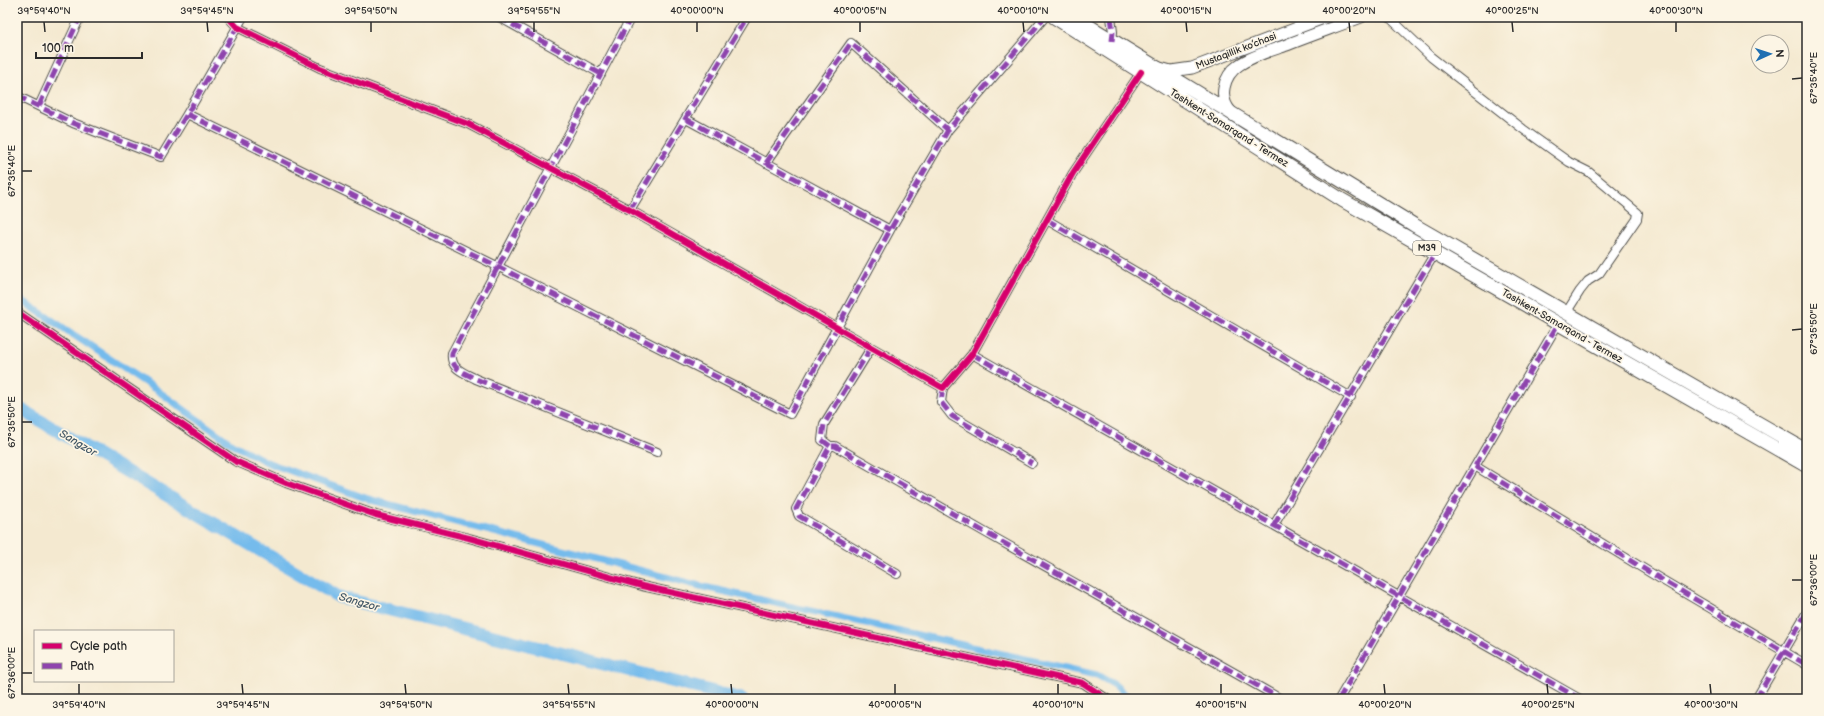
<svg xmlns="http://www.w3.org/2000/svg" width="1824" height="716" viewBox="0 0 1824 716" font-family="'Balsamiq Sans',sans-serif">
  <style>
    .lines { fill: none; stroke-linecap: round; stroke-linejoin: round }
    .canal { stroke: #75bbec; stroke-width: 7 }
    .river { stroke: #75bbec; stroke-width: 13 }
    .minor-casing { stroke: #494844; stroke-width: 10 }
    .secondary-casing { stroke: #494844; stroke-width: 13 }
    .trunk-casing { stroke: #494844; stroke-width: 15 }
    .minor { stroke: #fff; stroke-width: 8 }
    .secondary { stroke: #fff; stroke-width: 11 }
    .trunk { stroke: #fff; stroke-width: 13 }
    .quiet { stroke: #8e44ad; stroke-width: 5; stroke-dasharray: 10 5; stroke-linecap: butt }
    .cycleway-casing { stroke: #fcf5e5; stroke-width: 8 }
    .cycleway { stroke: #d6006c; stroke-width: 6 }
    .ticks { fill: none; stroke: #2b2b2b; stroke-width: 1.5 }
    .labels { text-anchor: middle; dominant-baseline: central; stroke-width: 3.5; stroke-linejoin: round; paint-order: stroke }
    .shield { fill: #fcf5e5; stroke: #6a6863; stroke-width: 1 }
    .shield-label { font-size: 9px; font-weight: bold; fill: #2b2b2b }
    .street-label { font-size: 10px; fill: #2b2b2b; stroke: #fcf5e5 }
    .water-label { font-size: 11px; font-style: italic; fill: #415665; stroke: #fcf5e5 }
    .neatline { fill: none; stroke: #2b2b2b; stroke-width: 1.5 }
    .ticks-label { font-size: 10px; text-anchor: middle; fill: #2b2b2b }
  </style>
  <rect width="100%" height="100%" fill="#fcf5e5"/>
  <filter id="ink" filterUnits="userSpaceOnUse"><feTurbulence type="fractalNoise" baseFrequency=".025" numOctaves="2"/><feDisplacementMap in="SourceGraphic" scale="8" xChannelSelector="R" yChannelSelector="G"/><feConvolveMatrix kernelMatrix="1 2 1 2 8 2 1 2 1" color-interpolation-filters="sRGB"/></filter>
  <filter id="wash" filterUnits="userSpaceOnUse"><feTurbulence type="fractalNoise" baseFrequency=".012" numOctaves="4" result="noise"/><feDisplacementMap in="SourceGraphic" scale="16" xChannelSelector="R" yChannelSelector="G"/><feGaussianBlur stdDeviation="0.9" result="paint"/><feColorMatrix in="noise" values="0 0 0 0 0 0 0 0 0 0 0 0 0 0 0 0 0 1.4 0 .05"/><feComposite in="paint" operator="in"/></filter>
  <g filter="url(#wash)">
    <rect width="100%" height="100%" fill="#f4e9d0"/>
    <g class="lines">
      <path class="canal" d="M17 297 158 391 232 444 269 463 368 499 704 587 1097 675 1115 685 1130 699"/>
      <path class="river" d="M17 407 339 597 742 699"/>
    </g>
  </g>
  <g filter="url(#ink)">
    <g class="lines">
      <defs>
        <path id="minor" d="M228 17 237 27 320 68 468 124 630 210 943 388 972 354 1073 173 1141 72
          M499 17 601 74
          M631 17 452 353C450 369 463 372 476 379L657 452
          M1111 17 1113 32 1112 41
          M1389 17 1431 57 1523 129 1569 162 1589 172 1638 213 1637 219 1599 274 1588 281 1580 291 1566 313
          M17 96 73 123 161 157 187 114 243 17
          M39 106 80 17
          M187 114 499 267 790 414 890 230 948 130 1045 17
          M686 119 890 230
          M766 163 851 43 948 130
          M630 210 747 17
          M1047 220 1351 397
          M17 312 235 461 286 483 376 515 469 538 642 586 1083 683 1107 699
          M972 354 1580 699
          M943 388 941 402 952 416 1032 463
          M830 446 822 440 824 424 871 348
          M1475 466 1659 578 1807 665
          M1274 525 1435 253
          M897 574 799 516 796 509 830 446H835L988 534 1281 699
          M1339 699 1558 324
          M1756 699 1807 612"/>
        <path id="secondary" d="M1160 68 1171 71 1192 68 1326 17
          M1231 112C1218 98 1223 76 1239 65 1252 56 1269 51 1284 46 1309 36 1335 27 1361 17"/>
        <path id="trunk" d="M1054 17 1342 200 1807 466
          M1074 17 1414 225 1807 451"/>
      </defs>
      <use href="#minor" class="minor-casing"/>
      <use href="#secondary" class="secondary-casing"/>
      <use href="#trunk" class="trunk-casing"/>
      <use href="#minor" class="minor"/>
      <use href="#secondary" class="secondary"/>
      <use href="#trunk" class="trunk"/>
      <path class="quiet" d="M499 17 601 74
        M631 17 452 353C450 369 463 372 476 379L657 452
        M1111 17 1113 32 1112 41
        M17 96 73 123 161 157 187 114 243 17
        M39 106 80 17
        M187 114 499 267 790 414 890 230 948 130 1045 17
        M686 119 890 230
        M766 163 851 43 948 130
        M630 210 747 17
        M1047 220 1351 397
        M972 354 1580 699
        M943 388 941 402 952 416 1032 463
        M830 446 822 440 824 424 871 348
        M1475 466 1659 578 1807 665
        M1274 525 1435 253
        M897 574 799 516 796 509 830 446H835L988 534 1281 699
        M1339 699 1558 324
        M1756 699 1807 612"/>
      <defs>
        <path id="cycleway" d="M228 17 237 27 320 68 468 124 630 210 943 388 972 354 1073 173 1141 72
          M17 312 235 461 286 483 376 515 469 538 642 586 1083 683 1107 699"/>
      </defs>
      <use href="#cycleway" class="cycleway-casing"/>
      <use href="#cycleway" class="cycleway"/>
    </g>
  </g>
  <path class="ticks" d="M44 22 45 32M207 22 208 32M371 22V32M534 22V32M697 22V32M860 22V32M1023 22 1024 32M1186 22 1187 32M1349 22 1350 32M1512 22 1513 32M1676 22V32M1792 79 1802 78M22 171H32M1792 330 1802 329M22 422H32M1792 580H1802M22 673H32M79 684V694M242 684 243 694M405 684 406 694M568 684 569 694M731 684 732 694M895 684V694M1058 684V694M1221 684V694M1384 684 1385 694M1547 684 1548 694M1710 684 1711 694"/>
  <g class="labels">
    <rect class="shield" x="1413" y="241" width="28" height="14" rx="3"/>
    <g class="shield-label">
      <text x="1427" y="248">M39</text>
    </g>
    <g class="street-label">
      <text transform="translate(1236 51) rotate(-21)">Mustaqillik ko’chasi</text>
      <text transform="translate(1229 128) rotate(32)">Tashkent-Samarqand - Termez</text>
      <text transform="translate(1562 326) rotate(30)">Tashkent-Samarqand - Termez</text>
    </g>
    <g class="water-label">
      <text transform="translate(78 443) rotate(31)">Sangzor</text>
      <text transform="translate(359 602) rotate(16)">Sangzor</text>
    </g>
  </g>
  <rect width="1824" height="716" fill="none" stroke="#fcf5e5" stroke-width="44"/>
  <rect x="34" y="630" width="140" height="52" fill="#fcf5e5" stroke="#a8a49b"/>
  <rect x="42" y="643" width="20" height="6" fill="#d6006c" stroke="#a8a49b"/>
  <text x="70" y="650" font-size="12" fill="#2b2b2b">Cycle path</text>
  <rect x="42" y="663" width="20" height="6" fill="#8e44ad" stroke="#a8a49b"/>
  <text x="70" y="670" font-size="12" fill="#2b2b2b">Path</text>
  <g transform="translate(1770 54) rotate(87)"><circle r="19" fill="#fcf5e5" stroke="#a8a49b"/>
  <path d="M0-3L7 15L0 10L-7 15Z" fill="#1f6fb2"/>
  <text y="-6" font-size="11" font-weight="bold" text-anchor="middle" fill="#2b2b2b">N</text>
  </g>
  <path d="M36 52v6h106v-6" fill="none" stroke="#2b2b2b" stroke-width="2"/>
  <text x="42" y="52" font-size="12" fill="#2b2b2b" stroke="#fcf5e5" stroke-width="3" paint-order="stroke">100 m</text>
  <rect x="22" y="22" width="1780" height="672" class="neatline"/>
  <g class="ticks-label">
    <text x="44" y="14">39°59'40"N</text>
    <text x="207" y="14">39°59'45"N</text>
    <text x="371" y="14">39°59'50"N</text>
    <text x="534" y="14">39°59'55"N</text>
    <text x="697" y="14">40°00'00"N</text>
    <text x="860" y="14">40°00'05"N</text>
    <text x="1023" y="14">40°00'10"N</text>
    <text x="1186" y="14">40°00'15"N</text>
    <text x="1349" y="14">40°00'20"N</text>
    <text x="1512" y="14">40°00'25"N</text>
    <text x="1676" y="14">40°00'30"N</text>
    <text transform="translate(1813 78) rotate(-90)" y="4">67°35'40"E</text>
    <text transform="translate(11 171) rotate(-90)" y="4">67°35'40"E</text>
    <text transform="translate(1813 329) rotate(-90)" y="4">67°35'50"E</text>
    <text transform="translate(11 422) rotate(-90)" y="4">67°35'50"E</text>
    <text transform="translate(1813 580) rotate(-90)" y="4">67°36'00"E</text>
    <text transform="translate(11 673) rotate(-90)" y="4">67°36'00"E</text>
    <text x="79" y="708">39°59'40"N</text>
    <text x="243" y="708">39°59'45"N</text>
    <text x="406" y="708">39°59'50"N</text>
    <text x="569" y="708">39°59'55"N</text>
    <text x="732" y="708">40°00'00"N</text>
    <text x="895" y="708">40°00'05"N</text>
    <text x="1058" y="708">40°00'10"N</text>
    <text x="1221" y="708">40°00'15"N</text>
    <text x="1385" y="708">40°00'20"N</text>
    <text x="1548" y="708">40°00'25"N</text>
    <text x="1711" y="708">40°00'30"N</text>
  </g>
</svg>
